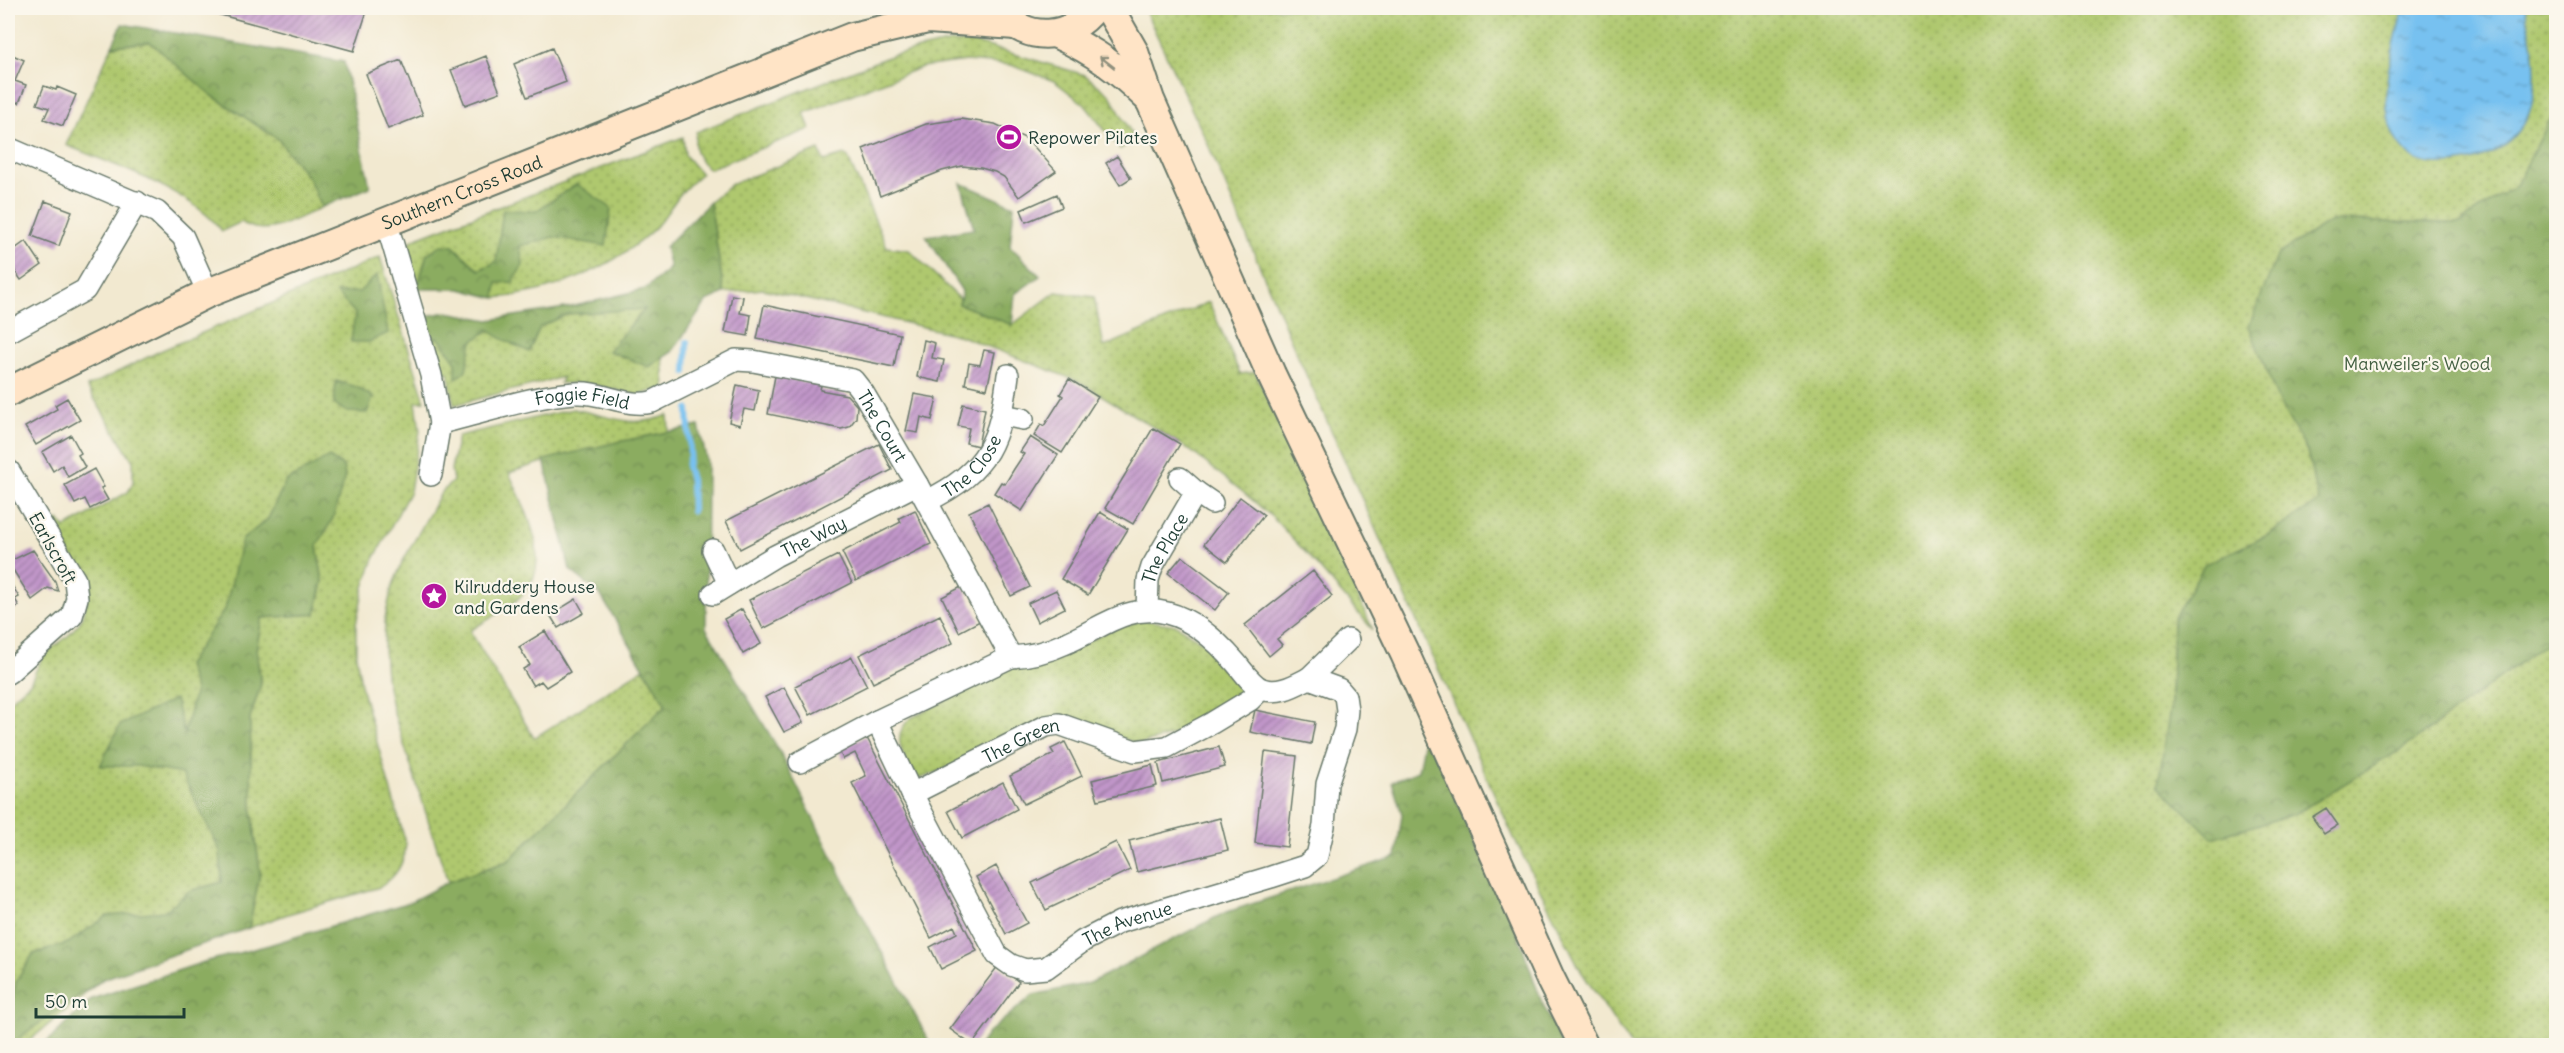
<svg xmlns="http://www.w3.org/2000/svg" width="2564" height="1053" viewBox="0 0 2564 1053" font-family="Delius,sans-serif">
  <style>
    .grass { fill: url(#grass-dots); stroke: #678251; stroke-width: 1.5 }
    .forest { fill: url(#forest-crowns); stroke: #55744a; stroke-width: 1.5 }
    .water { fill: url(#water-ripples); stroke: #4b7f92; stroke-width: 1.5 }
    .lines { fill: none; stroke-linecap: round; stroke-linejoin: round }
    .stream { stroke: #77c1f0; stroke-width: 6 }
    .building { fill: url(#building-hatch) }
    .minor-casing { stroke: #69796b; stroke-width: 24 }
    .secondary-casing { stroke: #69796b; stroke-width: 32 }
    .minor { stroke: #fff; stroke-width: 21 }
    .secondary { stroke: #ffe4c6; stroke-width: 28 }
    .oneway { stroke: #8f907d }
    .labels { text-anchor: middle; dominant-baseline: central; stroke-width: 4.5; stroke-linejoin: round; paint-order: stroke }
    .poi-label { font-size: 18px; fill: #1f3d34; stroke: #fbf7ec; text-anchor: start }
    .street-label { font-size: 18px; fill: #1f3d34; stroke: #fbf7ec }
    .park-label { font-size: 18px; fill: #436042; stroke: #fbf7ec }
  </style>
  <defs>
    <pattern id="grass-dots" width="8" height="8" patternUnits="userSpaceOnUse" patternTransform="scale(1.5)"><rect width="8" height="8" fill="#afc86e"/><path d="M2 2h.1M6 6h.1" fill="none" stroke="#8ea45b" stroke-width="1.8" stroke-linecap="round"/></pattern>
    <pattern id="forest-crowns" width="20" height="18" patternUnits="userSpaceOnUse" patternTransform="scale(1.5)"><rect width="20" height="18" fill="#8bac61"/><path d="M2 6a3 3 0 1 1 6 0M12 15a3 3 0 1 1 6 0" fill="none" stroke="#718d51"/></pattern>
    <pattern id="water-ripples" width="26" height="14" patternUnits="userSpaceOnUse" patternTransform="scale(1.5)"><rect width="26" height="14" fill="#77c1f0"/><path d="M2 4q2-2 4 0t4 0M15 11q2-2 4 0t4 0" fill="none" stroke="#619ec3"/></pattern>
    <pattern id="building-hatch" width="6" height="6" patternUnits="userSpaceOnUse" patternTransform="scale(1.5)"><rect width="6" height="6" fill="#c196c9"/><path d="M-1 1l2-2M0 6l6-6M5 7l2-2" fill="none" stroke="#9c7ca4"/></pattern>
  </defs>
  <rect width="100%" height="100%" fill="#fbf7ec"/>
  <filter id="ink" filterUnits="userSpaceOnUse"><feTurbulence type="fractalNoise" baseFrequency=".0167" numOctaves="2"/><feDisplacementMap in="SourceGraphic" scale="12" xChannelSelector="R" yChannelSelector="G"/><feConvolveMatrix kernelMatrix="1 2 1 2 8 2 1 2 1" color-interpolation-filters="sRGB"/></filter>
  <filter id="wash" filterUnits="userSpaceOnUse"><feTurbulence type="fractalNoise" baseFrequency=".008" numOctaves="4" result="noise"/><feDisplacementMap in="SourceGraphic" scale="24" xChannelSelector="R" yChannelSelector="G"/><feGaussianBlur stdDeviation="1.35" result="paint"/><feColorMatrix in="noise" values="0 0 0 0 0 0 0 0 0 0 0 0 0 0 0 0 0 1.4 0 .05"/><feComposite in="paint" operator="in"/></filter>
  <g filter="url(#wash)">
    <rect width="100%" height="100%" fill="#f2e9d0"/>
    <path class="grass" d="M1144 8H2556V109L2516 185 2460 223 2331 221 2278 400 2307 451 2319 502 2266 536 2206 564 2173 619 2171 702 2407 746 2556 636V1045H1630L1581 971 1514 838 1296 352 1207 142Z
      M150 42 211 95 278 139 309 179 322 207C297 218 266 240 241 222L222 231C191 190 113 165 66 145L112 46Z
      M951 42 977 43 1085 75 1110 95 1135 140 1120 149 1084 104 1054 81 1011 65 966 61 922 67 804 113 810 129 709 169C695 156 693 150 696 132L893 55Z
      M683 137 685 155 701 174C693 181 685 188 678 197 670 208 663 220 653 230 610 270 553 293 495 298L496 263 479 270 453 246 427 254 417 289 409 249V243L414 239Z
      M819 150 824 161 844 155 848 158 887 247 909 250 960 299 959 304 1012 325 1056 292 1094 297 1104 347 1209 302 1240 374 1255 372 1373 630 1307 554 1273 518 1244 493 1187 448 1080 382 961 336 763 289 724 293 710 202 732 184Z
      M380 257 425 401 416 402 420 431 410 491 373 561 364 587 356 624V655L362 690 406 844C404 864 397 876 380 887L288 914 249 928 260 873 252 810 250 718 261 684 256 650 262 618 316 614 323 582 317 546 333 518 286 481 268 519 242 540 223 851 225 884 103 979 23 1046 8 1045V702L30 683 44 654 67 637 80 622 88 598V583L52 525 59 520 65 528 128 492 133 482V461L87 387 160 351Z
      M580 308 646 309 649 367 663 357 665 388 637 395 591 384 560 383 563 377 454 405 448 372 441 374 446 396 443 397 429 339Z
      M573 409C608 415 633 430 668 415L669 432C615 442 562 455 509 473 524 506 555 562 523 594 509 609 487 619 470 631L534 738 644 668 666 705 508 861 448 882 392 707 386 677 384 649 385 618 392 587 403 561 441 493 453 481 451 469 458 436Z
      M1143 620 1176 625 1210 647 1244 688 1243 694 1170 736 1140 744 1066 721 917 780C905 760 888 737 911 718L1010 667 1037 664 1053 659 1112 629Z"/>
    <path class="forest" d="M122 24 344 62 370 187 322 207 309 179 278 139 211 95 150 42 112 46Z
      M2556 109V636L2407 746 2295 814 2212 838 2158 784 2171 702 2173 619 2205 564 2266 536 2319 502 2307 451 2278 400 2249 326 2278 254 2331 221 2460 223 2516 185Z
      M961 183 1014 206 1010 246 1040 276 1015 294 1012 325 959 304 962 291 926 236 974 229Z
      M577 184 611 208 606 246 553 237 520 246 523 265 513 282 497 283 495 298 460 289H417L427 254 441 245 453 246 479 270 496 262 503 210 536 211Z
      M710 202 724 293 707 301 672 352 649 367 608 351 645 309 568 314 540 327 529 352C516 344 501 341 489 330L472 342 466 370 456 379V362L438 337 429 339 424 320 426 316 447 312 489 320 571 307 645 289 670 268 665 247Z
      M377 275 388 333 369 342H351L355 313 336 293 359 292Z
      M336 381 357 387 373 397 367 413 347 412 334 404Z
      M699 426 707 462 706 628 779 750 848 888 931 1045 43 1046 92 999 204 962 269 945 410 902 448 882 508 861 666 705 600 594 570 570 544 460 617 442Z
      M329 457 343 466 345 476 333 518 317 546 323 582 315 614 262 618 256 650 261 684 250 718 252 810 260 873 249 928 103 979 24 1034 12 1045H8V1021L16 982 33 954 68 943 107 916 165 911 189 891 222 882 220 851 182 774 138 766H100L120 725 175 699 184 734 195 690 187 665 225 609 242 540 268 519 286 481Z
      M1425 733 1517 931 1541 1000 1562 1045 979 1046 988 1033 1033 995 1090 983 1224 913 1396 857 1402 814 1392 782 1418 771Z"/>
    <path class="water" d="M2403 8H2525C2532 39 2540 74 2531 107 2521 144 2483 163 2447 164 2436 165 2422 164 2412 157 2398 148 2390 131 2388 115 2381 81 2396 41 2403 8Z"/>
    <g class="lines">
      <path class="stream" d="M686 372 687 342
        M688 409 690 455 687 466 691 480 692 511"/>
    </g>
    <g id="blocks">
      <path class="building" d="M195 8H368L354 51Z
        M552 48 566 82 527 97 514 64Z
        M8 53 24 60 15 81 26 85 19 103 8 99Z
        M486 56 500 92 465 105 451 70Z
        M401 60 423 115 388 129 366 74Z
        M44 86 56 90 57 87 76 95 63 126 44 119 49 108 37 104Z
        M961 119 995 124 1027 139 1056 171 1019 197 1004 177 995 172 981 168 962 166 942 171 880 196 863 149 926 124Z
        M1117 156 1131 178 1120 185 1106 163Z
        M1057 194 1062 207 1026 222 1021 210Z
        M45 201 72 211 59 246 32 236Z
        M26 241 42 265 21 280 8 261V254Z
        M732 295 743 297 740 313 751 315 748 336 725 332Z
        M764 305 900 334 894 367 757 339Z
        M924 340 935 343 932 358 944 360 940 382 917 377Z
        M984 350 995 352 987 389 965 384 969 363 980 365Z
        M775 376 821 385 820 390 847 395 857 406 856 418 849 427 841 429 768 414Z
        M1069 379 1098 397 1062 453 1034 436 1041 424 1044 426 1063 396 1060 394Z
        M737 385 759 390 755 411 744 409 740 425 729 422Z
        M914 394 937 398 932 420 921 417 918 433 906 431Z
        M67 398 80 420 36 445 25 427 57 409 55 405Z
        M963 404 985 409 978 446 966 443 969 428 958 426Z
        M1153 428 1180 444 1133 524 1105 508Z
        M71 435 81 453 78 455 85 467 68 477 62 465 53 471 42 452Z
        M1030 437 1058 455 1022 511 994 493 1001 482 1005 484 1014 469 1024 454 1020 452Z
        M879 444 892 470 740 549 726 521Z
        M94 469 104 487 101 488 108 500 90 509 85 499 75 504 65 485Z
        M1240 497 1264 515 1227 562 1204 544Z
        M988 503 1030 587 1011 596 969 512Z
        M915 510 931 544 856 581 842 552 901 522 899 518Z
        M1100 512 1128 529 1088 595 1061 579Z
        M33 550 55 581 58 591 48 588 32 600 8 562Z
        M838 555 852 583 763 629 749 600Z
        M1182 556 1229 592 1215 610 1168 573Z
        M1313 571 1332 596 1277 639 1282 645 1269 656 1245 625Z
        M8 579 19 597 15 599 19 606 8 613Z
        M963 586 980 621 959 632 942 597Z
        M1056 590 1065 608 1037 622 1028 603Z
        M576 599 584 613 558 628 550 615Z
        M742 609 761 644 743 654 724 619Z
        M940 615 953 643 873 683 859 655Z
        M545 631 570 672 546 687 541 681 533 686 523 669 530 665 519 647Z
        M852 657 867 686 810 715 795 686Z
        M784 687 803 723 784 732 765 697Z
        M1255 710 1315 722 1311 744 1250 732Z
        M866 736 977 951 941 969 930 947 957 933 954 926 931 938 852 783 866 776 855 753 843 759 838 749Z
        M1065 742 1082 776 1024 804 1010 776 1054 754 1051 749Z
        M1219 747 1225 767 1163 783 1158 763Z
        M1265 752 1297 756 1287 847 1255 843Z
        M1152 765 1157 786 1098 800 1092 780Z
        M1003 782 1017 809 962 838 948 811Z
        M2326 808 2338 825 2324 834 2312 817Z
        M1220 818 1228 850 1137 872 1129 841Z
        M1116 842 1130 870 1046 910 1032 883Z
        M996 866 1027 923 1006 934 976 877Z
        M998 966 1019 982 972 1045 950 1029Z"/>
    </g>
  </g>
  <g filter="url(#ink)">
    <use href="#blocks" fill-opacity="0" stroke="#69796b" stroke-width="1.5"/>
    <g class="lines">
      <defs>
        <g id="minor">
          <path d="M8 148 157 212 183 237 208 293"/>
          <path d="M386 221 431 375 440 423 431 475"/>
          <path d="M8 332 85 290 137 202"/>
          <path d="M1003 415 1023 419"/>
          <path id="s1" d="M440 423C485 413 529 396 575 393 602 391 625 408 652 402L736 360 753 361 853 380 864 394 917 484 1011 657 877 721 800 762"/>
          <path d="M1196 492 1212 503"/>
          <path id="s2" d="M927 501C989 471 1000 440 1008 375"/>
          <path d="M713 550 729 584"/>
          <path id="s3" d="M713 594 775 556 917 484"/>
          <path id="s4" d="M1147 610 1148 580 1152 567 1196 492 1180 478"/>
          <path d="M8 673 72 616 77 598 75 580 9 471"/>
          <path d="M1309 678 1348 640"/>
          <path id="s5" d="M877 721 912 794 997 955 1011 965 1025 970 1046 968 1083 941 1120 922 1271 877 1305 866 1317 856 1324 826 1327 784 1345 729 1347 710 1345 696 1339 689 1309 678C1295 685 1279 695 1262 689 1252 685 1243 671 1236 663 1218 642 1195 620 1167 613 1126 603 1099 630 1064 644 1047 652 1030 656 1011 657"/>
          <path id="s6" d="M912 794 1046 726 1059 724 1135 751 1167 747 1212 723 1250 700 1261 689"/>
        </g>
        <g id="secondary">
          <path d="M1109 8 1134 52 1150 100 1271 374 1405 654 1550 978 1584 1046"/>
          <path d="M1002 12C1027 44 1071 39 1094 8"/>
          <path d="M1057 34C1096 52 1117 68 1148 98"/>
          <path id="s7" d="M8 392 208 293 852 37 928 19 1016 25"/>
        </g>
      </defs>
      <use href="#minor" class="minor-casing"/>
      <use href="#secondary" class="secondary-casing"/>
      <use href="#minor" class="minor"/>
      <use href="#secondary" class="secondary"/>
    </g>
    <defs><path id="oneway-shaft" d="M-6 0H5M1.5-3L5.5 0L1.5 3" fill="none" stroke-width="1.6" stroke-linecap="round" stroke-linejoin="round" transform="scale(1.5)"/></defs>
    <use class="oneway" href="#oneway-shaft" transform="translate(1107 62) rotate(-142)"/>
  </g>
  <defs>
    <symbol id="stadium-disc" viewBox="-11 -11 22 22"><circle r="9.5" fill="#b5179e" stroke="#fbf7ec"/><path d="M0-5a6.5 5 0 1 0 0 10a6.5 5 0 1 0 0-10ZM-3.5-1.8h7v3.6h-7Z" fill="#fff"/></symbol>
    <symbol id="sight-disc" viewBox="-11 -11 22 22"><circle r="9.5" fill="#b5179e" stroke="#fbf7ec"/><path d="M0-6L1.8-2.2L6-1.7L2.9 1.2L3.7 5.4L0 3.3L-3.7 5.4L-2.9 1.2L-6-1.7L-1.8-2.2Z" fill="#fff"/></symbol>
  </defs>
  <g fill-rule="evenodd">
    <use href="#stadium-disc" x="994" y="122" width="30" height="30"/>
    <use href="#sight-disc" x="419" y="581" width="30" height="30"/>
  </g>
  <g class="labels">
    <g class="poi-label">
      <text x="1028" y="137">Repower Pilates</text>
      <text x="454" y="586">Kilruddery House<tspan x="454" dy="21">and Gardens</tspan></text>
    </g>
    <g class="street-label">
      <text stroke="none"><textPath href="#s7" startOffset="496">Southern Cross Road</textPath></text>
      <text stroke="none"><textPath href="#s1" startOffset="146">Foggie Field</textPath></text>
      <text stroke="none"><textPath href="#s1" startOffset="484">The Court</textPath></text>
      <text stroke="none"><textPath href="#s2" startOffset="58">The Close</textPath></text>
      <text stroke="none"><textPath href="#s3" startOffset="116">The Way</textPath></text>
      <text transform="translate(53 548) rotate(61)">Earlscroft</text>
      <text stroke="none"><textPath href="#s4" startOffset="66">The Place</textPath></text>
      <text stroke="none"><textPath href="#s6" startOffset="122">The Green</textPath></text>
      <text stroke="none"><textPath href="#s5" startOffset="410">The Avenue</textPath></text>
    </g>
    <g class="park-label">
      <text x="2417" y="363">Manweiler's Wood</text>
    </g>
  </g>
  <rect width="2564" height="1053" fill="none" stroke="#fbf7ec" stroke-width="30"/>
  <path d="M36 1008v9h148v-9" fill="none" stroke="#1f3d34" stroke-width="3"/>
  <text x="45" y="1008" font-size="18" fill="#1f3d34" stroke="#fbf7ec" stroke-width="4.5" paint-order="stroke">50 m</text>
</svg>
